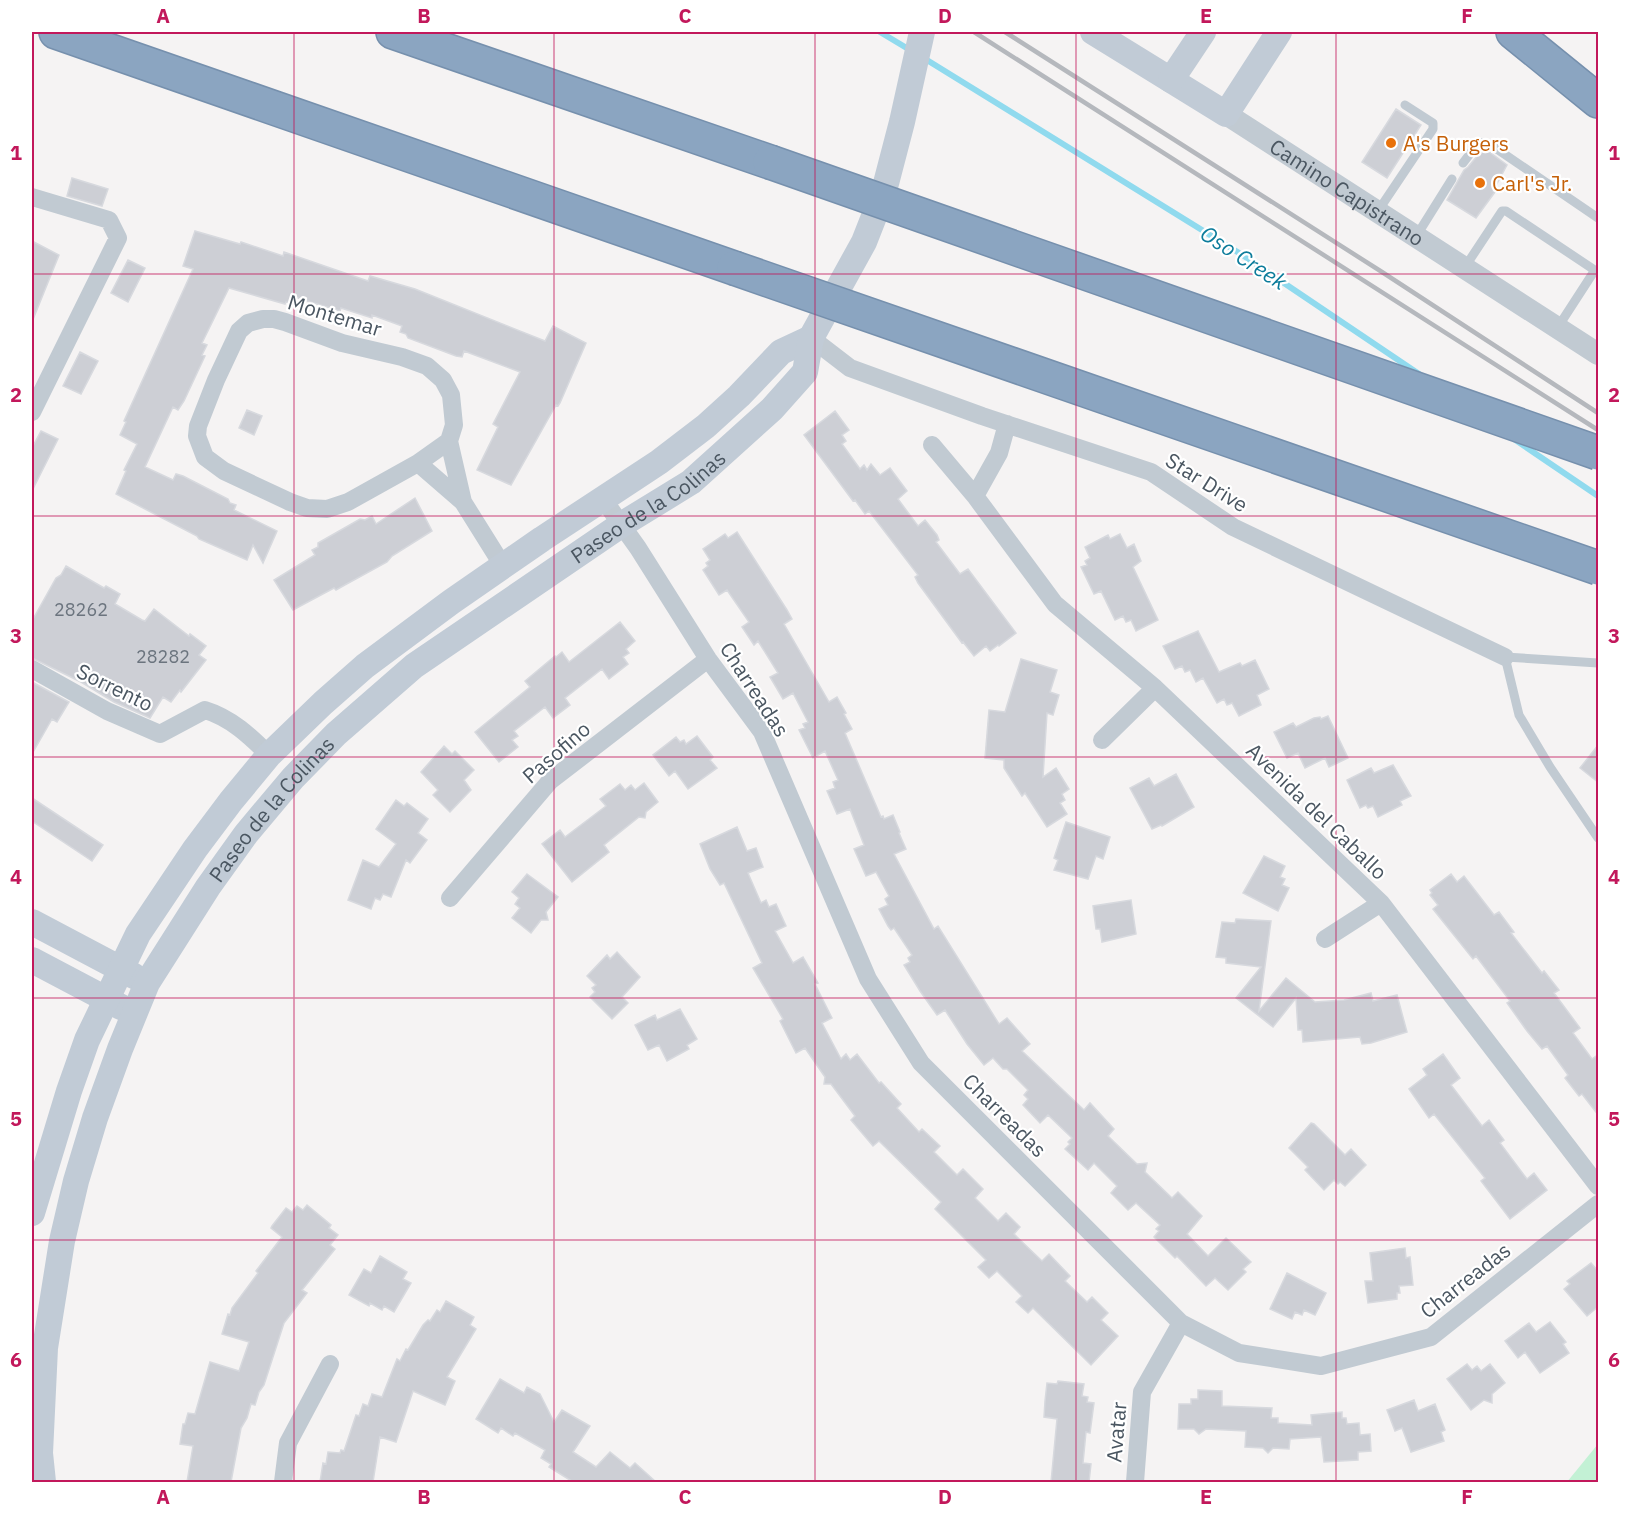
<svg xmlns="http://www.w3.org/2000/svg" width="1630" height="1514" viewBox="0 0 1630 1514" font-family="'IBM Plex Sans',sans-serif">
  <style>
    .green { fill: #c3f1d5 }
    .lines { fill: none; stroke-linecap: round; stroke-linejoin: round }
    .stream { stroke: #90daee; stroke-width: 6 }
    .building { fill: #cdcfd5; stroke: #d7d9de; stroke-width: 1.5 }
    .motorway-casing { stroke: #7690ad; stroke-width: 36 }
    .service { stroke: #c1cad2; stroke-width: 9 }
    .minor { stroke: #c1cad2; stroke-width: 18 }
    .tertiary { stroke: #c1cad2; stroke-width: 22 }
    .secondary { stroke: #c1cbd6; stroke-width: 26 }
    .motorway { stroke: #8ba5c1; stroke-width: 33 }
    .rail { stroke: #b5b8bd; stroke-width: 4.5 }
    .motorway-bridge-casing { stroke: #7690ad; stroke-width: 36; stroke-linecap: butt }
    .motorway-bridge { stroke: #8ba5c1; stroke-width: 33 }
    .grid { fill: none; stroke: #c2185b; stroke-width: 1.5; stroke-opacity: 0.55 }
    .food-dot { fill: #e8710a; stroke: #fff; stroke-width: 2 }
    .labels { text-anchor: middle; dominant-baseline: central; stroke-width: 4.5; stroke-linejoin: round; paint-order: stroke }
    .number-label { font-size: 18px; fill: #6b747e }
    .food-label { font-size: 21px; fill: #c56008; stroke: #fff; text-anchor: start }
    .street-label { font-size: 21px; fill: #4a5661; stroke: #fff }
    .water-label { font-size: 22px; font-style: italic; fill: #0c7c9b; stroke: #fff }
    .neatline { fill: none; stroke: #c2185b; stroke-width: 2 }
    .grid-label { font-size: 20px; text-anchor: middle; font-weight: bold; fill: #c2185b }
  </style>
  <rect width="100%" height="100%" fill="#f5f3f3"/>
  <path class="green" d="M1598 1444V1482H1567Z"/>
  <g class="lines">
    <path class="stream" d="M880 32 910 50
      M922 57 1244 256 1419 374
      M1514 439 1598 496"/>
  </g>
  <path class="building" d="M1396 109 1421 125 1387 178 1362 162Z
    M1482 150 1488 151 1507 165 1493 191 1495 192 1476 218 1447 200 1464 170 1468 167Z
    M72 178 108 189 102 206 67 196Z
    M195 231 240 244 241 242 283 256 284 252 368 281 370 276 415 289 545 341 553 326 586 343 560 403 558 406 556 405 511 485 477 470 498 427 493 424 520 372 464 351 462 357 456 356 408 338 406 334 400 332 402 326 372 315V318L341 308 340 311 294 297 292 303 286 302 285 304 229 288 202 343 207 345 202 355 205 356 184 401 178 410 173 407 145 467 173 480 176 474 183 476 228 499 230 503 236 505 234 510 277 531 263 563 253 545 247 560 199 539 197 536 116 494 126 471 124 470 137 444 120 435 126 422 124 421 193 269 183 266Z
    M32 241 59 255 32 322Z
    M128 260 145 268 128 302 111 293Z
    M80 352 98 361 81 394 63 386Z
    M247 410 262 416 254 435 239 428Z
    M835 411 849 430 842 435 846 441 842 444 860 469 864 465 867 470 871 464 880 475 890 468 907 491 898 499 918 526 925 520 937 535 939 540 936 542 960 574 968 569 1016 633 999 646 998 645 990 651 986 646 974 656 963 642 962 643 918 583 915 577 918 575 869 511 865 514 855 500 853 501 804 435Z
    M41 431 58 439 32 491V448Z
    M415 498 432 531 392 556 387 562 343 586 336 590 334 588 293 610 274 580 315 555 312 550 318 547V543L360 519 365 520 372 516 376 524Z
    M737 532 787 610 792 619 784 624 829 702 837 697 846 713 844 714 852 729 845 733 881 817 883 816 884 819 893 815 900 832 899 833 906 849 894 854 934 929 938 926 999 1024 1007 1018 1030 1044 1022 1051 1084 1110 1090 1103 1114 1129 1108 1136 1137 1164 1147 1163 1145 1172 1172 1198 1178 1192 1202 1216 1187 1234 1208 1256 1226 1238 1251 1262 1243 1269 1246 1272 1228 1290 1215 1278 1206 1286 1177 1256 1175 1258 1154 1237 1159 1231 1156 1229 1160 1225 1136 1203 1128 1210 1111 1193 1117 1186 1094 1163 1088 1170 1065 1149 1070 1144 1068 1142 1072 1138 1048 1115 1040 1123 1023 1105 1028 1099 1024 1095 1028 1090 1007 1069H1003L993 1058 984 1065 967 1044 945 1010 937 1015 920 991 904 965 910 962 908 958 912 955 894 928 891 930 888 926 879 909 888 905 885 899 889 896 876 872 866 876 854 849 864 845 850 809 837 814 827 791 835 788 833 782 838 780 825 751 813 758 799 730 805 728 803 724 808 722 793 693 783 699 770 677 778 673 758 641 754 645 742 627 749 622 727 590 719 595 703 570 708 566 706 563 710 560 703 549 725 534 728 538Z
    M1120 534 1127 548 1134 544 1141 561 1133 567 1158 620 1136 631 1131 620 1126 622 1123 616 1115 620 1101 591 1094 594 1081 567 1087 565 1085 561 1090 558 1085 547 1108 535 1110 539Z
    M66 566 104 588 106 586 120 594 115 604 142 620 145 621 154 609 189 636 190 634 206 646 199 655 206 660 181 692 180 690 171 702 163 697 150 718 114 702 81 682 32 658V621L56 578 61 575Z
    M620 622 635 641 626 649 629 653 623 657 628 664 609 679 602 669 565 698 570 705 553 718 545 707 514 731 518 736 512 740 518 747 499 762 475 732 530 687 525 681 555 656 556 657 562 652 569 662Z
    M1198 631 1219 672 1240 663 1242 666 1255 660 1269 689 1257 695 1261 705 1239 716 1232 703 1227 705 1224 699 1217 703 1203 678 1196 682 1190 670 1185 672 1182 666 1175 669 1163 646Z
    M1021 659 1057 670 1050 692 1059 695 1053 715 1047 713 1043 777 1056 768 1069 789 1062 794 1065 800 1060 803 1067 814 1047 827 1025 793 1022 796 1004 768V760L985 758 989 710 1005 712Z
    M32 682 69 702 57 722 52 719 32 754Z
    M1328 716 1348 758 1329 767 1325 758 1305 768 1298 753 1287 758 1274 732 1293 723 1296 727 1314 718 1320 717 1321 719Z
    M697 736 713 757 710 760 717 768 688 789 675 771 669 776 653 755 676 737 680 742 684 740 686 744Z
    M1599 744V783L1580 768Z
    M444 746 452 754 455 751 474 770 464 780 471 790 450 812 433 795 438 790 421 772Z
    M1393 765 1411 796 1400 801 1402 805 1378 817 1373 806 1368 808 1366 805 1360 808 1347 780 1371 768 1374 773Z
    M1176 774 1194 807 1162 826 1161 825 1152 829 1130 788 1149 778 1154 786Z
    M644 783 658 802 646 812 645 818 639 817 604 845 609 852 572 882 542 844 560 830 565 837 606 806 600 799 620 784 625 790 631 785 635 790Z
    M32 798 103 845 92 861 32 821Z
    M396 800 404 806 407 803 428 819 418 833 427 840 410 863 406 860 391 897 383 894 380 900 375 898 371 909 348 900 363 860 379 867 396 844 376 829Z
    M1066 822 1110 837 1103 859 1096 856 1088 879 1054 870 1058 860 1054 858Z
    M737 827 747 851 756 848 763 867 748 873 761 903 766 900 769 907 776 904 786 926 775 931 793 963 803 957 818 983 815 984 832 1018 822 1023 841 1059 846 1054 850 1060 857 1054 879 1083 881 1082 901 1104 897 1108 919 1132 922 1129 940 1146 934 1152 957 1175 963 1169 983 1189 975 1198 998 1221 1006 1213 1020 1227 1014 1234 1042 1261 1049 1254 1070 1276 1065 1281 1087 1302 1092 1297 1108 1313 1101 1320 1118 1336 1091 1365 1033 1308 1028 1313 1016 1302 1022 1296 997 1271 989 1278 978 1267 986 1260 935 1209 941 1202 879 1141 873 1146 851 1120 855 1116 831 1084H824L825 1077 805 1048 796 1053 780 1021 783 1019 753 968 762 963 724 883 720 885 710 869 700 844Z
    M1264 856 1285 866 1280 877 1285 879 1282 885 1289 888 1278 911 1243 893Z
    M527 874 558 897 546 912 548 920H541L531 933 512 918 520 908 515 904 519 898 512 892Z
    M1451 874 1457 882 1464 876 1494 915 1499 912 1514 932 1511 933 1542 973 1544 971 1559 990 1554 993 1580 1028 1573 1033 1592 1059 1599 1054V1116L1582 1094 1579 1096 1565 1078 1568 1075 1547 1046 1542 1049 1527 1031 1507 1003 1510 1001 1476 956 1473 959 1433 909 1438 905 1430 895 1432 893 1430 890Z
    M1131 900 1136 934 1102 942 1100 929H1096L1093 906Z
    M1236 919 1271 921 1259 1011 1286 978 1315 1002 1344 1000 1371 993 1373 1001 1397 995 1407 1032 1371 1043 1362 1044 1360 1037 1303 1042 1302 1030H1298L1296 998 1273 1027 1236 998 1261 967 1226 963V958L1216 957 1222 922 1235 923Z
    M617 952 640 977 622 997 628 1003 612 1019 590 997 595 992 592 988 596 985 587 976 607 955 610 959Z
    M680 1009 697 1039 687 1045 689 1049 667 1061 659 1045 648 1050 635 1025 655 1015 657 1020Z
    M1443 1054 1460 1078 1451 1085 1482 1126 1489 1120 1504 1140 1500 1143 1527 1179 1534 1173 1547 1190 1510 1219 1481 1181 1485 1178 1434 1114 1429 1118 1409 1089 1427 1075 1423 1069Z
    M1311 1123 1314 1124 1345 1155 1351 1149 1366 1165 1345 1186 1340 1182 1338 1184 1334 1180 1324 1190 1305 1170 1308 1167 1289 1148Z
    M307 1205 331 1225 329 1228 338 1235 330 1245 335 1249 302 1290 307 1293 284 1323 264 1385 259 1392 255 1405 251 1404 247 1418 241 1428 231 1482H187L193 1446 180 1444 183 1424H185L188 1413 195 1414 210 1362 239 1371 249 1342 222 1334 228 1314 230 1315 232 1308 258 1273 256 1271 282 1237 271 1228 272 1226 286 1208 292 1212 297 1206 303 1210Z
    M1405 1248 1406 1258 1410 1257 1413 1285 1399 1286 1400 1293H1397V1299L1368 1303 1365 1281H1373L1370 1253Z
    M380 1256 407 1272 403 1279 411 1283 394 1312 384 1306 382 1310 370 1303 369 1306 349 1295 364 1269 371 1273Z
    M1591 1263 1599 1272V1306L1587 1316 1564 1289 1570 1284 1567 1281Z
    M1287 1273 1326 1293 1315 1315 1304 1310 1302 1315 1295 1312 1292 1319 1270 1309Z
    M446 1301 474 1317 470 1325 476 1329 447 1377 455 1381 445 1405 413 1391 396 1442 380 1437 373 1482H320L323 1463 326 1464 328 1452 340 1453 341 1450 344 1451 356 1415 359 1416 363 1404 368 1406 372 1394 382 1397 397 1359 400 1361 406 1349 408 1350 423 1325 428 1320 430 1321 437 1310 440 1312Z
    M1550 1322 1566 1342 1563 1344 1569 1353 1540 1373 1525 1352 1518 1358 1505 1341 1529 1323 1536 1332Z
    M1467 1364 1472 1370 1477 1366 1481 1371 1490 1364 1505 1383 1492 1394V1403L1484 1400 1471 1410 1447 1379Z
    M500 1379 524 1393 527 1387 540 1394 554 1422 562 1410 590 1426 573 1452 596 1467 610 1452 630 1468 635 1463 656 1482H573L549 1467 551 1464 541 1458 545 1450 515 1433 513 1436 501 1428 498 1433 476 1419Z
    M1058 1381 1084 1384 1082 1396 1088 1397 1087 1402 1094 1403 1090 1433 1086 1432 1083 1463 1091 1464 1089 1482H1051L1057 1419 1044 1417 1045 1401 1047 1383 1057 1384Z
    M1198 1390 1222 1391V1406L1272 1408 1271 1418H1278V1423L1312 1425 1311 1415 1342 1412V1418H1346L1347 1424 1359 1423 1360 1435 1370 1434 1371 1451 1358 1452V1460L1324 1462 1321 1437 1290 1439 1289 1449 1273 1448 1268 1453 1263 1448 1245 1447 1246 1431 1206 1429 1199 1434 1194 1429H1178L1179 1404H1191V1399H1198Z
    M1414 1400 1418 1411 1435 1404 1445 1430 1441 1432 1444 1441 1411 1452 1402 1428 1395 1431 1387 1410Z"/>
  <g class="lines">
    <defs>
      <path id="motorway" d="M56 32 734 268
        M393 32 770 162
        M1513 32 1598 101"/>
    </defs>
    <use href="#motorway" class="motorway-casing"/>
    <path class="service" d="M1463 163 1479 142 1491 145 1598 218
      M1378 211 1433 129V123L1405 105
      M1417 235 1452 179
      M1465 267 1502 211H1506L1593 269V273L1558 327
      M1598 663 1505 657 1519 715 1550 767 1598 838"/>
    <path class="minor" d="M32 197 109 220 118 238 32 412
      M263 319H274L285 322 342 343 402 357 427 366 443 380 451 395 454 425 449 441 418 463 348 502 327 509 307 508 290 502 224 471 205 457 197 436 198 426 216 380 239 331 248 323Z
      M811 338 850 368 982 416 1151 472 1233 527 1505 657
      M1007 424 999 453 975 496 1055 604 1155 688 1381 903 1598 1186
      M449 441 463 502
      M932 445 975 496
      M418 463 463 502 503 566
      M603 499 638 548 708 659 762 732 868 979 921 1063 1181 1323 1239 1353 1321 1366 1431 1337 1598 1204
      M32 669 107 711 160 734 205 710C231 718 250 736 269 755
      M1102 740 1155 688
      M450 898 550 781 708 659
      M1325 939 1381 903
      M283 1482 288 1443 330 1364
      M1135 1482 1142 1392 1181 1323"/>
    <path class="tertiary" id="s1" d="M1226 114 1598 354"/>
    <g class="secondary">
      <path d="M1093 32 1226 114 1279 32"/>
      <path d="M1171 80 1203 32"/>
      <path d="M32 922 134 976"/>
      <path d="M32 960 121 1007"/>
      <path d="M32 1213 69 1091 87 1040 138 934 195 849 231 801 269 755 323 703 365 666 451 602 542 539 659 462 706 426 739 396 781 352 811 338"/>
      <path id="s2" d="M43 1482 40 1453 45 1348 62 1241 76 1181 95 1118 120 1049 147 983 208 887 246 834 293 778 336 734 414 666 621 525 691 482 772 409 805 372 811 338 864 242 884 191 902 122 922 32"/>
    </g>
    <use href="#motorway" class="motorway"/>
    <path class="rail" d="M974 32 1598 430
      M1005 32 1382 272 1598 413"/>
    <defs>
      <path id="motorway-bridge" d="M770 162 1598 453
        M734 268 1598 568"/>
    </defs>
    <use href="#motorway-bridge" class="motorway-bridge-casing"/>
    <use href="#motorway-bridge" class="motorway-bridge"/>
  </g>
  <path class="grid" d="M294 32V1482M554 32V1482M815 32V1482M1076 32V1482M1336 32V1482M32 274H1598M32 516H1598M32 757H1598M32 998H1598M32 1240H1598"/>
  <g class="food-dot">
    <circle cx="1391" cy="143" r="6"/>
    <circle cx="1480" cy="183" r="6"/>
  </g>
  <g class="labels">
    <g class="number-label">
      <text x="81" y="609">28262</text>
      <text x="163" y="656">28282</text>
    </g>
    <g class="food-label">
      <text x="1403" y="143">A's Burgers</text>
      <text x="1492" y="183">Carl's Jr.</text>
    </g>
    <g class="street-label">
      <text stroke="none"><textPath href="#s1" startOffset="144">Camino Capistrano</textPath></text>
      <text transform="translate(335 315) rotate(17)">Montemar</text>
      <text transform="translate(1207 482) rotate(32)">Star Drive</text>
      <text stroke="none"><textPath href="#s2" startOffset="1215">Paseo de la Colinas</textPath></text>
      <text transform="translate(115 687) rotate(26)">Sorrento</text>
      <text transform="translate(755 689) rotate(57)">Charreadas</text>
      <text transform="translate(556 752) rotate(-41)">Pasofino</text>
      <text stroke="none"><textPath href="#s2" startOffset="729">Paseo de la Colinas</textPath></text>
      <text transform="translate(1317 811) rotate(44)">Avenida del Caballo</text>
      <text transform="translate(1005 1115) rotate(45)">Charreadas</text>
      <text transform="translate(1465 1280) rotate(-38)">Charreadas</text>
      <text transform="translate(1116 1432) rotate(-85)">Avatar</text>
    </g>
    <g class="water-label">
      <text transform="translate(1244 257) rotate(33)">Oso Creek</text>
    </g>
  </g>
  <rect width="1630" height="1514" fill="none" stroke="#ffffff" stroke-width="66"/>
  <rect x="33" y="33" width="1564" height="1448" class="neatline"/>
  <g class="grid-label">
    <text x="163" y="23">A</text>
    <text x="424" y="23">B</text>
    <text x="685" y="23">C</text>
    <text x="945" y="23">D</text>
    <text x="1206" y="23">E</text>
    <text x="1467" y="23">F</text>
    <text x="16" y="160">1</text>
    <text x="1614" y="160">1</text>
    <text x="16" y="402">2</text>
    <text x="1614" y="402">2</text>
    <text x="16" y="643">3</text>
    <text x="1614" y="643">3</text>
    <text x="16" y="884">4</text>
    <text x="1614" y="884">4</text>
    <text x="16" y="1126">5</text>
    <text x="1614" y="1126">5</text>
    <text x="16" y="1367">6</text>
    <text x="1614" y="1367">6</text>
    <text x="163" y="1504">A</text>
    <text x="424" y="1504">B</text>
    <text x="685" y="1504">C</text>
    <text x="945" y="1504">D</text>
    <text x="1206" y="1504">E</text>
    <text x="1467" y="1504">F</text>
  </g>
</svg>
